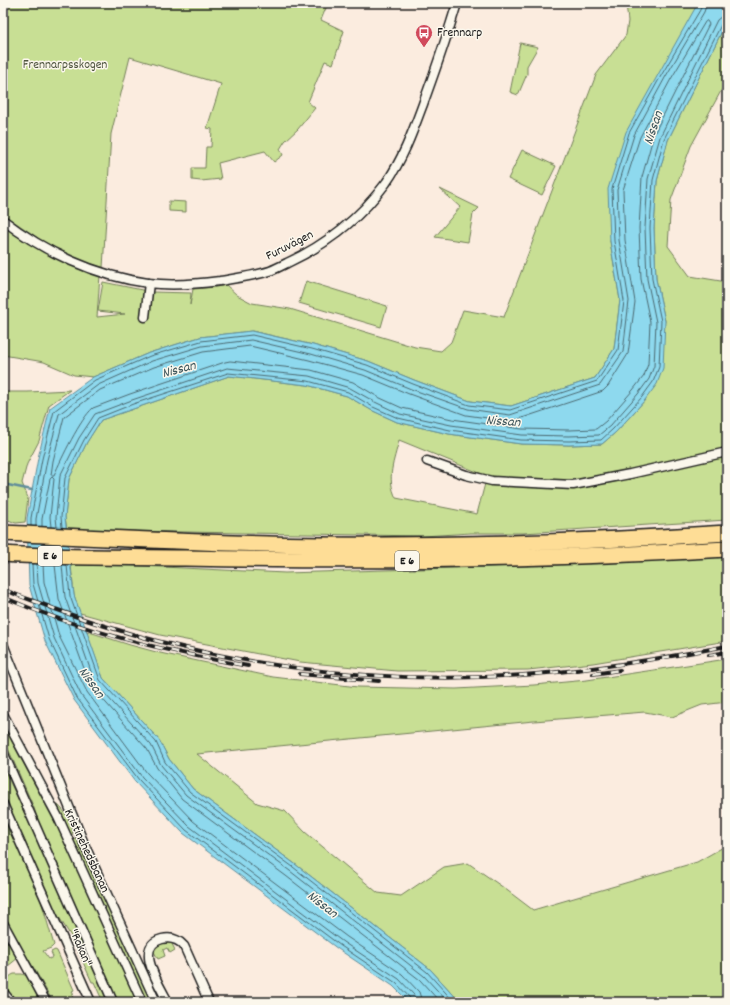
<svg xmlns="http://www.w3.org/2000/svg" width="730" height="1005" viewBox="0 0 730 1005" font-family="Dekko,sans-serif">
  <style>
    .green { fill: #c8df94; stroke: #727e58; fill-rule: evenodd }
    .water { fill: #8ed9ee; stroke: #608d9a }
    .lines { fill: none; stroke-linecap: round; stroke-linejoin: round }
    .shore { stroke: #4a6870; stroke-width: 1 }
    .stream { stroke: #608d9a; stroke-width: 2.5 }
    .street-casing { stroke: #1c1c1c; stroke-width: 11 }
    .highway-casing { stroke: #1c1c1c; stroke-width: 18 }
    .street { stroke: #fbf7ec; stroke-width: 8 }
    .highway { stroke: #fedd96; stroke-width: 15 }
    .rail-casing { stroke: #1c1c1c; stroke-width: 4 }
    .rail { stroke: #fbf7ec; stroke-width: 2.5; stroke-dasharray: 8; stroke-linecap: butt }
    .labels { text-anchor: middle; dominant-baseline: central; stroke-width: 3; stroke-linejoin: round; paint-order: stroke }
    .shield { fill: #fbf7ec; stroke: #5f5e5a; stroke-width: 1 }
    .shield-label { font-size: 12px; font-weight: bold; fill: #1c1c1c }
    .poi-label { font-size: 13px; fill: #1c1c1c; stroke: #fbf7ec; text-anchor: start }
    .park-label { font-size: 13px; fill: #505640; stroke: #fbf7ec }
    .street-label { font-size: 13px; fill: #1c1c1c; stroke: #fbf7ec }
    .water-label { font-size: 14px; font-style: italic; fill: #3e555b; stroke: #fbf7ec }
  </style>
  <rect width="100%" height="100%" fill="#fbecdf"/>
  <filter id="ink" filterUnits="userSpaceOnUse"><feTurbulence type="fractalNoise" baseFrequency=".025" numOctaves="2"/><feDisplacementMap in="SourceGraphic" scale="8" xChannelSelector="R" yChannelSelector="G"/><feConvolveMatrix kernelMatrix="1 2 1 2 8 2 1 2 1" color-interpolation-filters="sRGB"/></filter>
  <g filter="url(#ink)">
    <path class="green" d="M3 3H328L321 20 344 31 333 64 325 61 308 102 315 108 298 129 285 141 280 149 283 155 274 162 265 151 218 163 221 179 201 181 192 180V168H205L206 147H211L212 129 207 128 221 84 130 57 111 134 103 268 80 260 51 247 3 214Z
      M626 3H698L610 241 620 300 614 349 595 378 511 406 470 401 414 380 368 361 313 345 252 331 200 337 149 353 93 377 74 375 44 362 3 355V226C32 249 65 263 100 275L97 317 125 314 98 311 103 282 152 292 191 293 190 305 193 289 216 287 226 285 237 295 252 303 290 309 415 347 441 351 451 342 463 310 504 317 596 75 626 35 628 21Z
      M727 21V80L691 146 671 200 668 246 690 276 727 282V520L523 533H471L423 536 67 530 65 517 69 479 87 442 101 420 229 376 307 385 347 396 371 410 397 422 449 434 521 444 569 445 602 444 616 432 645 400 665 321 656 279 654 228 657 181 668 140ZM399 440 487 476 477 514 396 498C386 477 394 462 399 440Z
      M520 43 538 47 527 66V74L518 95 510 92Z
      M522 150 556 166 542 195 508 179Z
      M440 189 479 208 473 214 468 242 435 237 460 207Z
      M169 201 186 202V212L169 211Z
      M306 281 387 306 381 327 299 303Z
      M70 390 49 405 39 441 27 464 22 483 28 498 25 522 16 523 3 518V392H28Z
      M727 557V641L593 663 528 670 397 671 300 662 160 635 80 613 74 595 71 565H121L285 573 521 566Z
      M86 631 130 645 160 653 273 677 358 687 456 689 534 685 587 680 727 659V702L702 705 672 717 645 712 534 721 197 754 257 803 285 811 305 832 378 893 401 896 444 867 468 863 504 888 533 910 697 862 727 845V1002H460L430 969 295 864 193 789 169 759 159 740 103 678Z
      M3 725 70 851 139 1002H115L44 839 34 808 3 737Z
      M3 767 59 887 109 1002H103L94 982H92L72 938 49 901 3 795Z
      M58 805C64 810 76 827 72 835L69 834Z
      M3 812 39 894 54 945 51 948 43 951 49 959 53 957 51 952 55 950 57 951 74 990 72 991 74 994 72 995 75 1002H53L32 965 13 935 3 916Z
      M76 838 98 883 152 1002H146L72 840Z
      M3 928 18 958 3 970Z
      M161 942H171L175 950 170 953 167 948 163 950 165 956 158 959 153 950 155 946Z
      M14 974H22L27 976 40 1002H14C7 993 0 980 14 974Z"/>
    <path class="water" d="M698 3H727V21L668 140 657 181 654 228 656 279 665 321 663 368 657 384 645 400 616 432 602 444 569 445 521 444 449 434 397 422 371 410 347 396 307 385 229 376 101 420 87 442 69 479 65 517 74 595 103 678 159 740 169 759 193 789 295 864 430 969 460 1002H409L393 986 338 949 183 833 135 782 74 700 45 641 29 585 27 518 38 458 50 408 93 377 149 353 200 337 251 331 313 345 368 361 414 380 470 401 511 406 595 378 614 349 620 300 610 241 608 189 626 132Z"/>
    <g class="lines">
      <path class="shore" d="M707 21 709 24 654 134 642 177 639 228 641 279 650 322 648 364 644 376 633 390 606 421 596 429 569 430 522 429 452 419 402 408 378 397 353 382 311 370 230 361 225 362 130 394 93 408C80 419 62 458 54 475H51L53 461 64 417 100 390 154 367 203 352 250 346 309 360 363 375 409 394 466 415 509 421 516 420 603 391 608 386 628 354 635 302 625 240 623 190 640 137 671 79 705 22Z
        M31 526V518L42 459 54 411 95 380 150 356 201 341 252 335 312 349 367 365 413 384 469 405 510 410 597 381 618 350 624 301 614 241 612 189 629 133 662 74 700 10 702 3
        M36 526V519L47 460 59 414 98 385 152 361 202 346 251 340 311 354 365 370 411 389 468 409 510 415 600 385 623 352 629 301 619 240 617 190 634 135 666 76 704 12 707 3
        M42 526V519L50 479 52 477 54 479 50 517 51 527
        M57 527 56 517 60 476 79 438 95 414 132 400 227 368 309 376 350 388 375 402 400 414 451 425 522 435 569 436 599 435 610 426 638 394 649 379 654 366 656 322 647 279 645 228 648 179 660 137 717 20 722 16 727 15
        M62 527 61 517 65 478 84 440 98 418 133 404 228 373 308 381 348 392 373 407 398 418 450 430 521 440 569 441 601 440 613 429 642 397 653 382 659 367 661 321 652 279 650 228 653 180 664 139 722 23 727 20
        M32 564 33 584 49 639 77 698 139 780 186 830 341 946 396 983 410 998 411 1002
        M37 564 38 583 54 638 81 695 142 777 189 826 343 942 399 979 414 995 416 1002
        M43 564 44 582 59 636 87 692 147 773 193 821 347 937 402 974 419 992 422 1002
        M55 565 59 599 90 685 147 749 157 768 182 799 286 876 420 980 440 1002
        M62 565 65 597 95 683 151 745 161 765 186 795 290 871 424 976 448 1002
        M67 565 70 596 100 680 156 742 165 762 190 792 293 867 427 972 454 1002"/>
      <path class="stream" d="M3 484 32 490"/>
      <defs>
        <path id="street" d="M3 220C44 252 96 276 148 283 172 286 197 284 220 281 236 278 254 276 270 271 275 269 281 266 287 263 326 245 360 218 386 183 403 159 413 131 423 104 435 71 447 37 457 3
          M145 317 149 283
          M427 461 466 475 492 481 573 485 630 474 727 452
          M3 644 85 846 156 1002
          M3 714 58 817 142 1002
          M3 752 113 1002
          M3 804 91 1002
          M3 923 46 1002
          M3 992 11 1002
          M168 1002C160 986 133 946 162 939 171 937 178 939 184 946L209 1002"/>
        <path id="highway" d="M3 533C109 538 214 544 320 545 455 546 591 542 727 533
          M3 554C63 558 124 557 185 558 367 562 546 560 727 549"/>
      </defs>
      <use href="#street" class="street-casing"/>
      <use href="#highway" class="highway-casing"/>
      <use href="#street" class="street"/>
      <use href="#highway" class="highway"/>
      <defs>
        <path id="rail" d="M3 589C20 597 38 602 55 609 207 665 375 687 536 674 600 669 664 658 727 646
          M3 597C81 631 164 651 248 666
          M709 655 727 652
          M300 674 379 681
          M593 674 620 670"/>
      </defs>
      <use href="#rail" class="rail-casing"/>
      <use href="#rail" class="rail"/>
    </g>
  </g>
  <defs>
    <symbol id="bus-pin" viewBox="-11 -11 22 30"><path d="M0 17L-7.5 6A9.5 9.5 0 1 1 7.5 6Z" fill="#d1495b" stroke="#fbf7ec"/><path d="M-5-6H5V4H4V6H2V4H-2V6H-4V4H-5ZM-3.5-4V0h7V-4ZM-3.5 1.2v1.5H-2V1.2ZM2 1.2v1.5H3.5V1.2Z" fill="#fff"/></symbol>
  </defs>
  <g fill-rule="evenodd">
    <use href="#bus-pin" x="414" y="23" width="20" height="27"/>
  </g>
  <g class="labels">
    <g class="shield">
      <rect x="38" y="546" width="24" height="20" rx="3"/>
      <rect x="395" y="551" width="24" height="20" rx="3"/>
    </g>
    <g class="shield-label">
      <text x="50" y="556">E 6</text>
      <text x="407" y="561">E 6</text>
    </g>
    <g class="poi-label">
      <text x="437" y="33">Frennarp</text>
    </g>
    <g class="park-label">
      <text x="65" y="65">Frennarpsskogen</text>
    </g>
    <g class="street-label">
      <text transform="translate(290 246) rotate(-27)">Furuvägen</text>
      <text transform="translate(86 851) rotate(65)">Kristinehedsbanan</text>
      <text transform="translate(80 948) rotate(66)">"Rakan"</text>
    </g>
    <g class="water-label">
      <text transform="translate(654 128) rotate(-71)">Nissan</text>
      <text transform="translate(179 370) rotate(-15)">Nissan</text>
      <text transform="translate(503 422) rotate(4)">Nissan</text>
      <text transform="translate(91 683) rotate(54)">Nissan</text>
      <text transform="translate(322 905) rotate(38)">Nissan</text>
    </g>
  </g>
  <rect width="730" height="1005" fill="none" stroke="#fbf7ec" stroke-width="16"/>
  <rect x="8" y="8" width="714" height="989" fill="none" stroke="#1c1c1c" stroke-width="1.5" filter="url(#ink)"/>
</svg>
